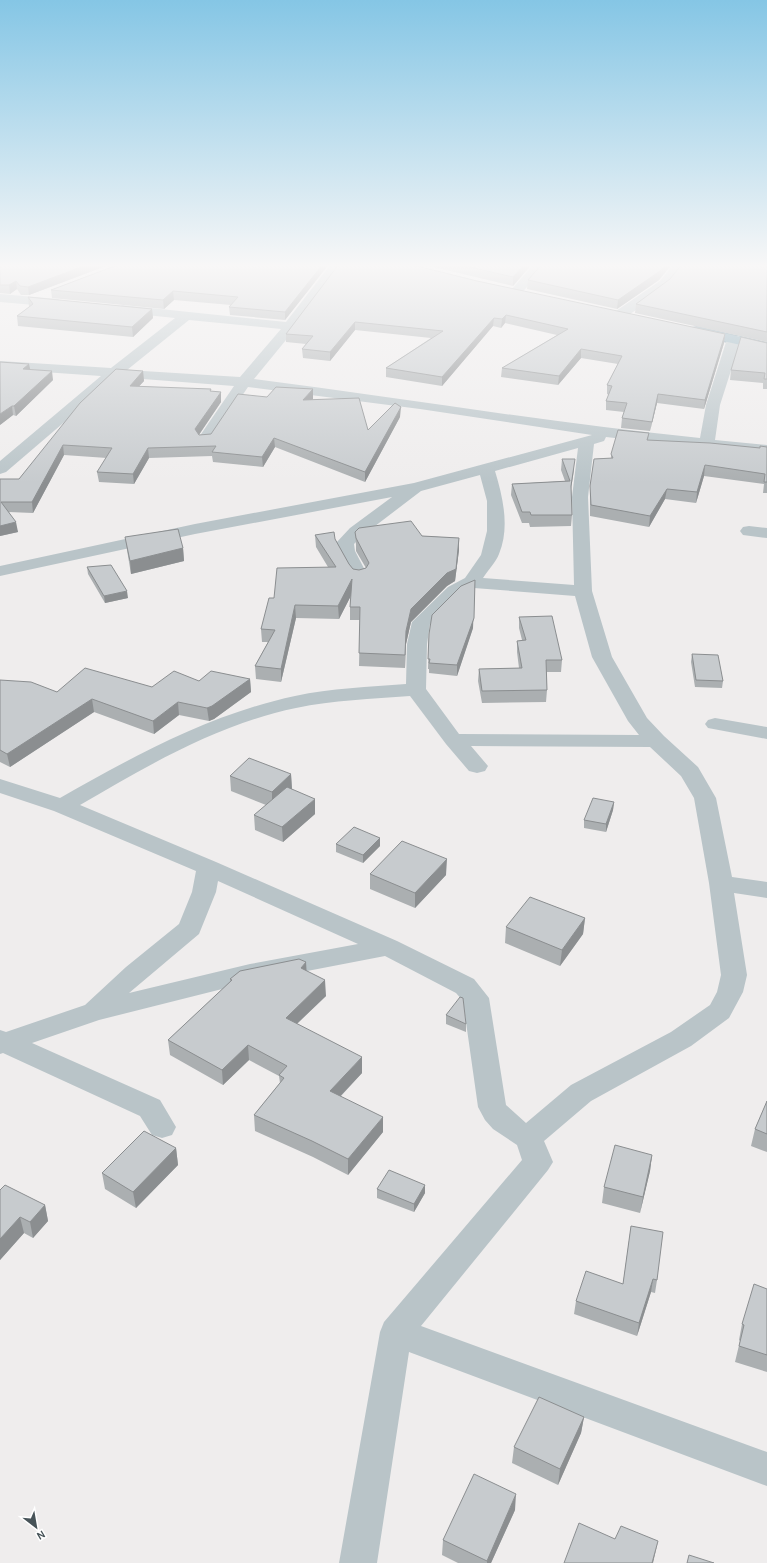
<svg xmlns="http://www.w3.org/2000/svg" width="767" height="1563" viewBox="0 0 767 1563" font-family="Karla,sans-serif">
  <style>
    .lines { fill: none; stroke-linecap: round; stroke-linejoin: round }
    .highway-casing { stroke: #7494a2; stroke-width: 2 }
    .street { fill: #b9c4c8; fill-rule: evenodd }
    .highway { fill: #89a9b7; fill-rule: evenodd }
    .wall { fill: #abafb1 }
    .shaded-wall { fill: #8b8e90 }
    .building { fill: #c7cbce; stroke: #8b8e90 }
  </style>
  <rect width="100%" height="100%" fill="#efeded"/>
  <g class="lines">
    <defs>
      <path id="highway" d="M697 327 767 343V351L692 334 690 331 692 328Z"/>
    </defs>
    <use href="#highway" class="highway-casing"/>
    <path class="street" d="M331 264H343L295 329 254 379C403 398 551 423 700 438L706 405 727 339 729 336H739L741 339 720 405 715 440 767 445V455L606 437 604 441 594 444 588 497 592 591 612 657 647 718 664 736 698 767 716 798 732 877 767 882V898L734 893 747 975 743 992 729 1018 691 1046 591 1101 544 1141 553 1162 548 1170 421 1326 767 1452V1486L409 1352 377 1563H339L380 1332 384 1322 522 1160 517 1145 493 1129 485 1120 478 1107 463 1001 456 993 385 956 250 982 99 1020 32 1043 160 1100 176 1127 172 1135 162 1138 152 1135 140 1116 3 1053 0 1054V1030L6 1032 85 1005 126 967 179 924 192 892 196 871 54 811 0 793V779L60 798C134 756 210 714 295 696 331 688 369 687 406 684L407 644 412 622 448 587 465 578 481 555 487 531V501L480 475 421 491 362 536 354 544 355 551 368 576 365 580 359 581 353 580 350 576 337 551 336 543 350 528 392 497 195 534 0 576V566L195 524 414 483 592 435 420 409 248 387 210 443H200L197 440 234 386 117 377 6 472 0 474V461L101 376 0 369V361L111 368 175 318 117 312 116 309 122 305 286 322ZM189 320 281 329 240 377 127 370ZM578 448 572 497 574 585 483 578C488 570 496 562 499 554 510 527 503 498 495 471ZM474 588 575 596 592 657 628 721 639 735 459 734 426 689 427 644 430 624 460 595ZM410 696 446 744 469 771 477 773 485 771 488 766 471 746 650 747 681 776 694 798 709 883 721 975 717 992 710 1005 671 1032 571 1085 526 1123 506 1105 489 998 474 979 397 941 216 862 80 805C147 766 218 724 296 708 333 700 372 699 410 696ZM218 881 358 944 250 964 129 993 199 934 216 892Z
      M534 264H547L520 295H512L510 292 512 289Z
      M674 264H686L668 287 626 317H616L615 314 616 311 660 281Z
      M0 294 58 299 64 303 58 307 0 302Z
      M749 526 767 528V538L743 535 740 531 743 527Z
      M715 718 767 727V739L708 728 705 724 708 720Z"/>
    <use href="#highway" class="highway"/>
  </g>
  <path class="wall" d="M0 264H111L29 295H21L17 289 10 294 0 293Z
    M120 264H329L285 320 230 315 229 307 231 305 174 300 164 309 52 298 51 290Z
    M339 264 724 343 704 409 657 403 650 431 621 428 622 418 624 412 606 410V401L609 395 607 394V385L618 364 581 358 558 385 501 377 502 368 557 335 505 323 501 328 493 326 442 386 386 377V368L431 338 355 330 330 361 303 358 302 349 306 344 286 342V334Z
    M421 264H532L513 286Z
    M542 264H672L659 280 617 309 527 289 528 280Z
    M767 264V342L635 313 636 304 670 279Z
    M28 297 152 309 153 318 133 337 18 326 17 316 29 307Z
    M767 343V389H763V383L730 380 731 370Z
    M30 369 53 380 16 416 13 415 0 425Z
    M143 371 144 381 139 386 221 392V402L199 435 211 434 267 397 313 399 312 400 368 430 400 417 365 482 275 447 263 467 213 462 212 456 149 458 134 484 99 482 97 472 107 458 64 455 33 513 9 512 18 532 0 536V479H19Z
    M649 433 648 440 760 448 767 447V493H763L764 484 704 476 696 503 665 499 649 527 590 516V497L594 459 611 458V454Z
    M562 459 574 470 571 489 572 515 571 526 530 527 529 523H522L511 495 512 484 565 481 561 470Z
    M355 532 459 538V550L455 581 447 586 411 622 406 644 405 668 359 666 360 620H350V607L351 595 339 619 296 618 281 682 256 679 255 666 268 642H262L261 629 274 598 328 567 316 547 315 535 335 539 349 564 353 569 359 570 366 568 356 551V545Z
    M125 537 183 548 184 561 131 574 127 550Z
    M87 567 128 598 105 603 88 574Z
    M519 617 562 660 561 672H547V690L546 702 482 703 478 681 479 669 519 668 517 652V641L522 640 519 628Z
    M473 628 457 676 429 673V669H428L429 634Z
    M692 654 723 681 722 688 695 687 691 662Z
    M250 679 251 692 214 719 209 721 179 715 154 734 94 712 10 767 0 762V680L57 692 152 687 199 681Z
    M291 774 292 789 315 814 283 842 255 830 254 815 266 805 231 791 230 776Z
    M614 802 613 810 606 832 584 828V820Z
    M336 844 380 846 363 863 336 852Z
    M370 874 446 875 415 908 370 889Z
    M585 918 583 934 560 966 505 943 506 927Z
    M307 971 326 996 297 1024 362 1073 341 1096 383 1132 348 1175 313 1157 255 1131 254 1115 280 1083 279 1076 249 1060 223 1085 170 1055 168 1040 230 982V979Z
    M446 1015 466 1024V1032L446 1024Z
    M767 1101V1152L751 1146 755 1129Z
    M176 1148 178 1165 136 1208 105 1189 102 1173Z
    M652 1155 650 1171 640 1213 602 1203 604 1187Z
    M425 1185V1193L414 1212 377 1198V1189Z
    M0 1190 45 1205 48 1221 33 1238 24 1233 0 1260Z
    M631 1226 657 1280 655 1293 651 1292 637 1336 574 1314 576 1301 623 1284Z
    M767 1289V1372L735 1362 740 1341 739 1340 742 1324Z
    M584 1417 581 1433 558 1485 512 1463 514 1447Z
    M515 1510 491 1563H458L442 1555 443 1540Z"/>
  <path class="shaded-wall" d="M89 264H111L29 295 28 287Z
    M323 264H329L285 320V312Z
    M525 264H532L513 286V277Z
    M666 264H672L659 280 617 309 618 300Z
    M16 281 17 289 10 294 9 285Z
    M173 291 174 300 164 309 163 300Z
    M152 309 153 318 133 337 132 327Z
    M506 315 505 323 501 328 502 319Z
    M494 318 493 326 442 386V377Z
    M355 322V330L330 361V352Z
    M725 334 724 343 704 409 705 400Z
    M581 349V358L558 385 559 376Z
    M29 364 31 373 23 369Z
    M52 371 53 380 16 416 14 406Z
    M143 371 144 381 131 395 130 386Z
    M313 389V399L304 410 303 400Z
    M221 392V402L196 439 195 429Z
    M658 394 657 403 650 431 652 422Z
    M12 406 13 415 0 425V414Z
    M401 407 400 417 365 482V472Z
    M274 438 275 447 263 467 262 457Z
    M63 445 64 455 33 513 32 502Z
    M148 448 149 458 134 484 133 474Z
    M705 465 704 476 696 503 697 492Z
    M667 489 665 499 649 527 650 516Z
    M16 522 18 532 0 536V526Z
    M459 538V550L455 581 447 586 411 622 406 644 405 668 406 631 411 609Z
    M183 548 184 561 131 574 130 561Z
    M352 579 353 592 339 619 338 606Z
    M475 580 473 628 457 676V665Z
    M127 591 128 598 105 603 104 596Z
    M295 605 296 618 281 682V669Z
    M250 679 251 692 214 719 209 721 207 708Z
    M92 699 94 712 10 767 7 754Z
    M178 702 179 715 154 734 153 721Z
    M291 774 292 790 272 807V792Z
    M315 799V814L283 842 282 827Z
    M614 802 613 810 606 832V824Z
    M380 838V846L363 863V855Z
    M447 859 446 875 415 908V893Z
    M585 918 583 934 560 966 562 950Z
    M306 962 307 977 301 968Z
    M325 980 326 996 287 1033 286 1018Z
    M248 1045 249 1060 223 1085 222 1070Z
    M362 1057V1073L331 1106 330 1091Z
    M383 1117V1132L348 1175V1159Z
    M176 1148 178 1165 136 1208 133 1192Z
    M652 1155 650 1171 640 1213 643 1197Z
    M425 1185V1193L414 1212V1204Z
    M45 1205 48 1221 33 1238 30 1222Z
    M20 1217 24 1233 0 1260V1239Z
    M653 1279 651 1292 637 1336 639 1323Z
    M584 1417 581 1433 558 1485 560 1469Z
    M516 1494 515 1510 491 1563H487V1561Z
    M658 1541 653 1563H652Z"/>
  <path class="building" d="M0 264H89L28 287 20 286 16 281 9 285H0Z
    M120 264H323L285 312 229 307 238 297 173 291 163 300 51 290Z
    M339 264H409L477 281 725 334 705 400 658 394 652 422 622 418 627 403 606 401 612 386 607 385 622 356 581 349 559 376 502 368 568 329 506 315 502 319 494 318 442 377 386 368 443 331 355 322 330 352 302 349 313 336 286 334Z
    M457 264H525L513 277Z
    M542 264H666L660 271 618 300 528 280Z
    M682 264H767V332L636 304 670 279Z
    M28 297 152 309 132 327 17 316 33 304Z
    M741 337 767 343V379H764L765 373 731 370Z
    M0 362 29 364 23 369 52 371 14 406H12L0 414Z
    M116 369 143 371 130 386 211 389 210 391 221 392 195 429 199 435 211 434 238 394 267 397 276 387 313 389 303 400 359 398 368 430 395 403 401 407 365 472 274 438 262 457 212 452 216 446 148 448 133 474 97 472 112 448 63 445 32 502H1L16 522 0 526V479H19L80 403Z
    M618 430 649 433 647 440 710 443 760 448V446L767 447V482H764L765 474 705 465 697 492 667 489 650 516 591 505 590 486 594 459 613 458 611 454Z
    M562 459H575L571 486 572 515H531L530 512H522L512 484 570 481Z
    M411 521 422 536 459 538 456 569 447 573 411 609 406 631 405 655 359 653 360 607H350L352 579 338 606 295 605 281 669 255 666 275 630 261 629 269 598H274L277 568 336 567 315 535 334 532 335 539 349 564 353 569 359 570 366 568 369 563 356 538 355 532 359 528Z
    M178 529 183 548 130 561 125 537Z
    M111 565 127 591 104 596 87 567Z
    M475 580 474 618 457 665 429 663 430 659H428L429 634 432 615 461 586Z
    M552 616 562 660H546L547 690 482 691 479 669 522 668 517 641 526 640 519 617Z
    M692 654 718 655 723 681 696 680Z
    M85 668 152 687 174 671 199 681 211 671 250 679 212 706 207 708 178 702 153 721 92 699 7 754 0 750V680L31 682 57 692Z
    M249 758 291 774 272 792 230 776Z
    M287 787 315 799 282 827 254 815Z
    M593 798 614 802 606 824 584 820Z
    M354 827 380 838 363 855 336 844Z
    M402 841 447 859 415 893 370 874Z
    M530 897 585 918 562 950 506 927Z
    M299 959 306 962 301 968 325 980 286 1018 362 1057 330 1091 383 1117 348 1159 312 1141 254 1115 284 1078 279 1075 287 1066 248 1045 222 1070 168 1040 232 980 230 979 240 971Z
    M460 997 463 998 466 1024 446 1015Z
    M767 1101V1134L755 1129Z
    M144 1131 176 1148 133 1192 102 1173Z
    M615 1145 652 1155 643 1197 604 1187Z
    M389 1170 425 1185 414 1204 377 1189Z
    M5 1185 45 1205 30 1222 20 1217 0 1239V1190Z
    M631 1226 663 1232 657 1280 653 1279 639 1323 576 1301 586 1271 623 1284Z
    M754 1284 767 1289V1355L739 1346 744 1325 742 1324Z
    M539 1397 584 1417 560 1469 514 1447Z
    M474 1474 516 1494 487 1561 443 1540Z
    M579 1523 615 1539 621 1526 658 1541 652 1563H564Z
    M689 1555 714 1563H687Z"/>
  <linearGradient id="sky" x2="0" y2="1"><stop stop-color="#85c6e5"/><stop offset="0.55" stop-color="#f8f7f7"/><stop offset="1" stop-color="#f8f7f7" stop-opacity="0"/></linearGradient>
  <rect width="767" height="483" fill="url(#sky)"/>
  <g transform="translate(36 1527) rotate(149)" stroke="#ffffff" stroke-width="3" paint-order="stroke">
  <path d="M0-3L7 15L0 10L-7 15Z" fill="#475358"/>
  <text y="-6" font-size="11" font-weight="bold" text-anchor="middle" fill="#475358">N</text>
  </g>
</svg>
